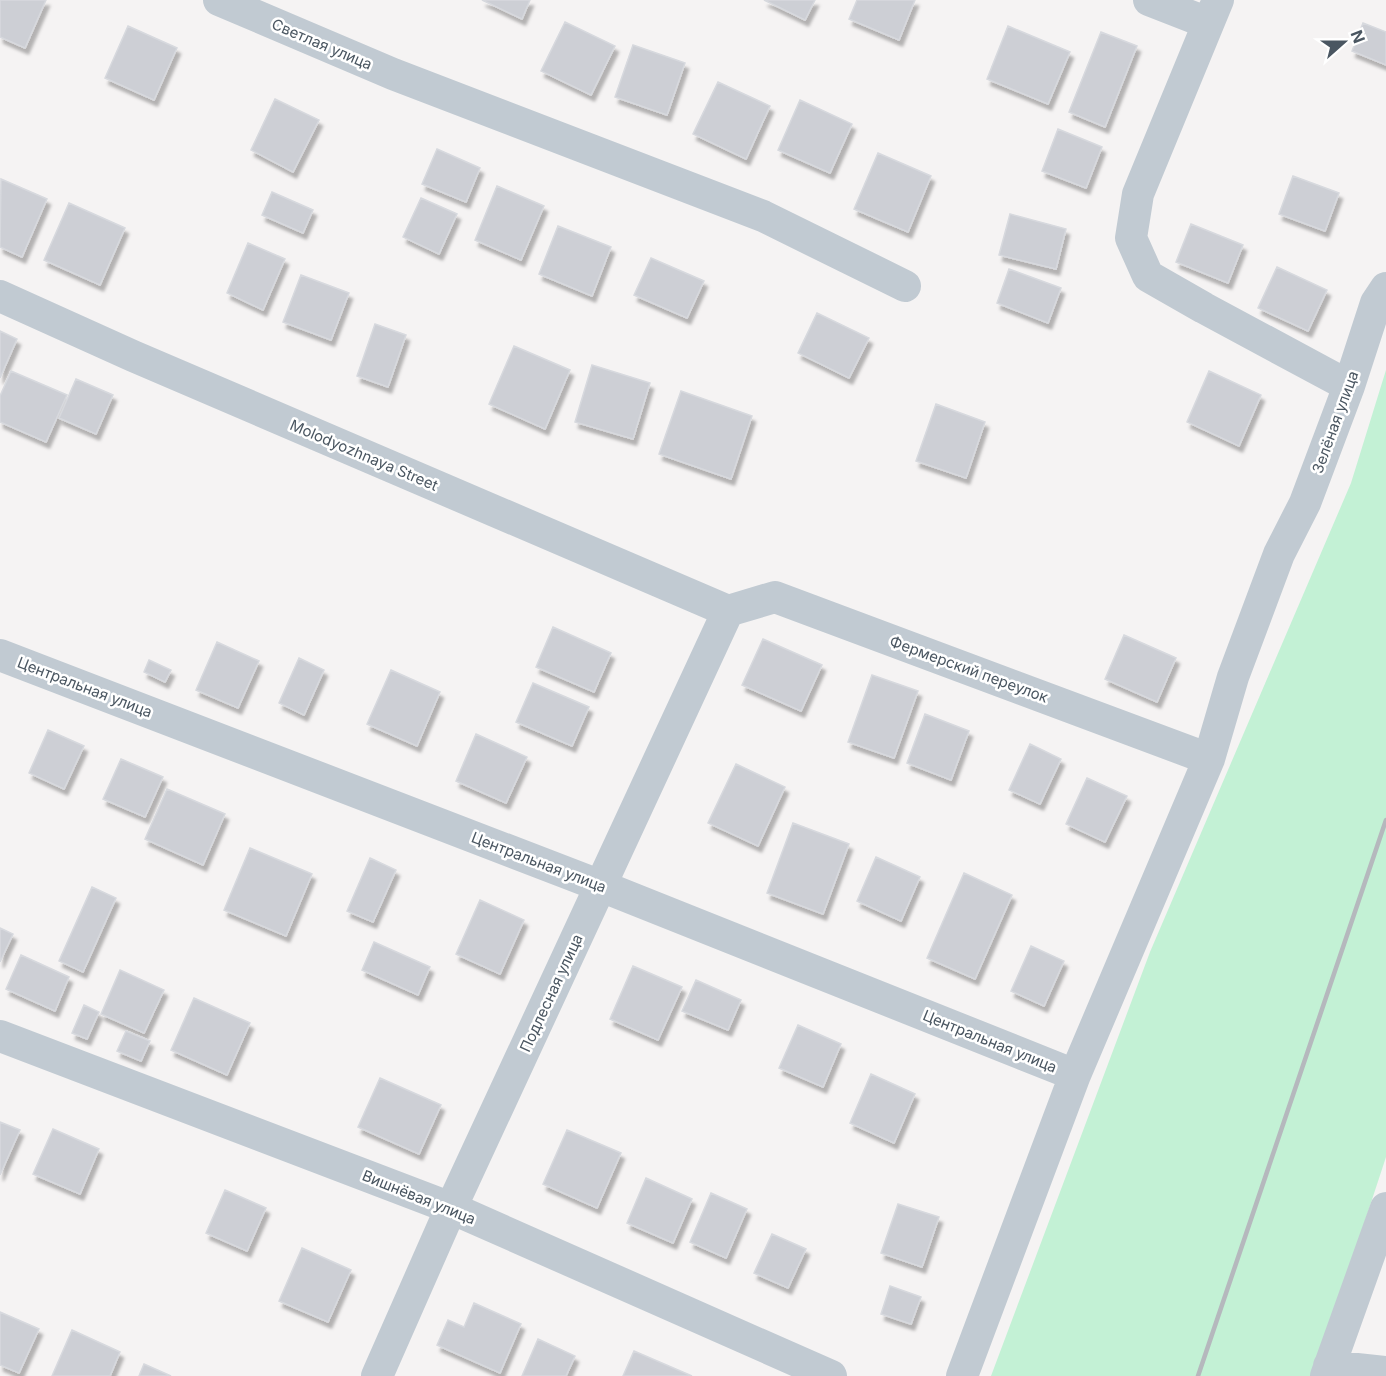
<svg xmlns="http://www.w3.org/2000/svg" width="1386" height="1376" viewBox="0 0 1386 1376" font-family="Inter,sans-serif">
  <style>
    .green { fill: #c3f1d5 }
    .building { fill: #cdcfd5; stroke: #d7d9de; stroke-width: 1.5; filter: url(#shadow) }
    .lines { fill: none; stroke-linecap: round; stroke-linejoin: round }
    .minor { stroke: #c1cad2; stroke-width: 32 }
    .rail { stroke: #b5b8bd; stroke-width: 4.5 }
    .labels { text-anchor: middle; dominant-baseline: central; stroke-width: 5; stroke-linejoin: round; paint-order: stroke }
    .street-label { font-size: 15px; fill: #4a5661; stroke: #fff }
  </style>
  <defs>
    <filter id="shadow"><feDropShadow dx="3.5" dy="6" stdDeviation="1.5" flood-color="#0004"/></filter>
  </defs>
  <rect width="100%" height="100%" fill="#f5f3f3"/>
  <path class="green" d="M1386 370V1157L1314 1376H991L1150 952 1351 483Z"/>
  <path class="building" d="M0 0H46L25 48 0 37Z
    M482 0H530L522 19Z
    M764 0H815L805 20Z
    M857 0H915L899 40 849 19Z
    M565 22 615 46 591 95 541 71Z
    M1363 23 1386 32V65L1352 51Z
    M128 26 177 48 154 100 105 78Z
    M1008 26 1070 52 1048 104 987 79Z
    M1101 32 1137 46 1105 127 1069 112Z
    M633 45 685 63 667 115 615 97Z
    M718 82 770 106 746 159 693 134Z
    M275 99 319 120 293 172 251 150Z
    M800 100 852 124 830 173 778 150Z
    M1058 129 1102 147 1086 188 1042 171Z
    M437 149 480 168 466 202 422 184Z
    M878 153 931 176 908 232 854 209Z
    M1293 176 1339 193 1325 231 1279 214Z
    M1 179 47 199 22 257 0 247Z
    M497 186 544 206 521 260 475 240Z
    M272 192 313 210 303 233 262 215Z
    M421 198 457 214 439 254 403 237Z
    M69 203 125 228 100 285 44 260Z
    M1010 214 1066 229 1056 269 999 255Z
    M1191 224 1243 245 1228 283 1176 262Z
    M558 226 611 247 592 296 539 274Z
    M248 243 285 259 263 310 227 293Z
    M651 258 704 281 687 318 634 295Z
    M1277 267 1327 290 1308 331 1258 308Z
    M1009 269 1061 288 1048 323 997 303Z
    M301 275 349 293 331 340 283 322Z
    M817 313 869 338 849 378 798 353Z
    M375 324 406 335 388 387 357 376Z
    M0 331 17 339 0 378Z
    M514 346 570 370 545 429 489 404Z
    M592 365 650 383 633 439 575 422Z
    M11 371 67 395 46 442 0 422V396Z
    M1209 371 1261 395 1239 446 1187 422Z
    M76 379 113 395 96 434 59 418Z
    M681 391 752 416 731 479 659 454Z
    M936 404 985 422 966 478 916 461Z
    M553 627 611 653 594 692 536 667Z
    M1124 635 1176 658 1157 702 1105 679Z
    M763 639 822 665 801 711 742 685Z
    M217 642 259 661 238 708 196 690Z
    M299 658 324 670 304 715 279 703Z
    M149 660 171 670 165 682 144 672Z
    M391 670 440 692 417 746 367 724Z
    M872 675 918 691 894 758 848 742Z
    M533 683 589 707 572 746 516 722Z
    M925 714 969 731 951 780 907 763Z
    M48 730 84 746 64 789 29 773Z
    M476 734 527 757 506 803 456 781Z
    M1030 744 1061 759 1040 804 1009 790Z
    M121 759 163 777 145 817 103 799Z
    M736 764 785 787 758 846 708 823Z
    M1087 778 1127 796 1105 842 1066 824Z
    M167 789 225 814 203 865 145 839Z
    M793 823 849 844 823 914 767 893Z
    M250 848 312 874 286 936 224 910Z
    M876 857 920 877 901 921 857 901Z
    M370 858 396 870 373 922 347 911Z
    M964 873 1012 895 975 979 927 958Z
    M92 887 116 898 83 972 59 961Z
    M480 900 524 920 500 974 456 954Z
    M0 928 13 934 0 962Z
    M374 942 430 967 418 995 362 970Z
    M1031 946 1064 961 1044 1006 1011 991Z
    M21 955 69 977 55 1011 6 989Z
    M633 966 682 987 658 1040 610 1019Z
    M120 970 164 990 144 1033 101 1014Z
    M696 980 741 1000 728 1030 682 1011Z
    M194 998 250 1023 227 1075 171 1050Z
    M84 1005 99 1012 87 1039 72 1033Z
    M798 1025 841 1044 823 1087 779 1068Z
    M126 1031 150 1041 141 1061 117 1051Z
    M871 1074 915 1094 894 1143 850 1123Z
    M380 1078 441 1105 419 1154 358 1127Z
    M0 1122 20 1130 0 1175Z
    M53 1129 99 1149 80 1194 33 1174Z
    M567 1130 621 1153 597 1208 543 1184Z
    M646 1178 692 1199 673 1243 627 1223Z
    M225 1190 266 1208 247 1251 206 1233Z
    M711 1193 747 1209 726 1258 690 1242Z
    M898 1204 939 1217 922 1267 881 1253Z
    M772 1234 806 1249 788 1288 754 1273Z
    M302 1248 351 1270 328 1322 279 1301Z
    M890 1286 921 1297 911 1324 881 1314Z
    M474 1303 521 1324 500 1373 437 1345 448 1320 464 1327Z
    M0 1312 39 1329 19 1373 0 1365Z
    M72 1330 120 1352 110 1376H52Z
    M538 1339 575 1356 566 1376H522Z
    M634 1351 692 1376H623Z
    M144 1364 171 1376H139Z"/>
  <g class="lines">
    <path class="minor" d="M219 0 393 74 763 216 905 286
      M1149 0 1208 23
      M1218 0 1138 194 1131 238 1148 276 1204 308 1349 386
      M0 296 133 356 728 611
      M728 611 775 597 1209 759
      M0 655 601 886 1075 1075
      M0 1036 451 1208 831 1376
      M1329 1366 1386 1372
      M377 1376 451 1208 728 611
      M962 1376 1075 1075 1209 759 1233 677 1279 554 1305 503 1349 386 1376 303 1386 288
      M1326 1376 1386 1208"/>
    <path class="rail" d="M1198 1376 1386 820"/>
  </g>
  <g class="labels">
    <g class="street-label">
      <text transform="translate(322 44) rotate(23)">Светлая улица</text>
      <text transform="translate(1335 422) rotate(-70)">Зелёная улица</text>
      <text transform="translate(364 455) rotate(23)">Molodyozhnaya Street</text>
      <text transform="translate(969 669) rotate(20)">Фермерский переулок</text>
      <text transform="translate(85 687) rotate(21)">Центральная улица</text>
      <text transform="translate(539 862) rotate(21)">Центральная улица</text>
      <text transform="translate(551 993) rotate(-65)">Подлесная улица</text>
      <text transform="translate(990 1041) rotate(22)">Центральная улица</text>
      <text transform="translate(419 1197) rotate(22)">Вишнёвая улица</text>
    </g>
  </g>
  <g transform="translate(1344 42) rotate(69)" stroke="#ffffff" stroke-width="4.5" paint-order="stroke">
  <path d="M0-4.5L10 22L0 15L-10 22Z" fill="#4a5661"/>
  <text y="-9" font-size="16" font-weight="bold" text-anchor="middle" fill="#4a5661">N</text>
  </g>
</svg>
